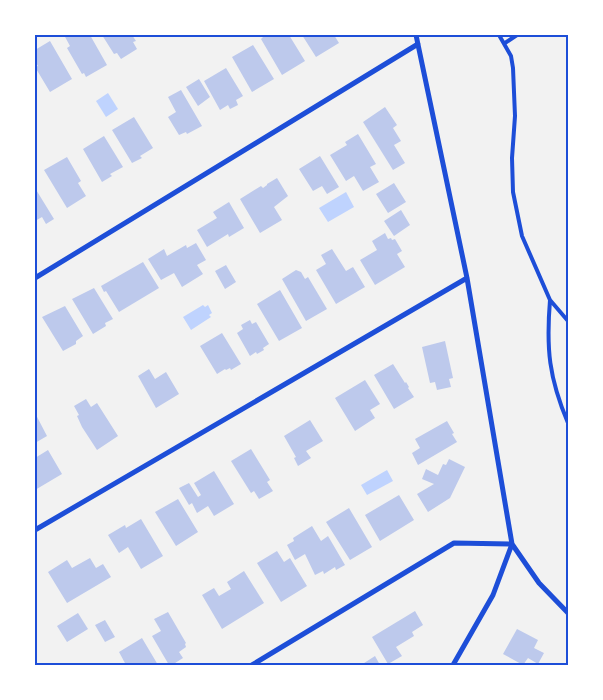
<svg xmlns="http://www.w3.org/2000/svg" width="603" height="700" viewBox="0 0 603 700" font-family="'Golos Text',sans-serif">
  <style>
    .water { fill: #bfd3fe }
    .building { fill: #bdc9ec }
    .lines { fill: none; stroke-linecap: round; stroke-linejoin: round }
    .service { stroke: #1d4ed8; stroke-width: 4 }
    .minor { stroke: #1d4ed8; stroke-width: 5 }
    .neatline { fill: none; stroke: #1d4ed8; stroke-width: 2 }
  </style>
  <rect width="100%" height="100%" fill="#f2f2f2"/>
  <path class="water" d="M108 93 118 109 106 117 96 101Z
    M346 192 354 207 328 222 319 208Z
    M203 305 205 307 208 305 212 313 209 315 211 317 191 330 183 317Z
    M387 470 393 481 367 495 361 485Z"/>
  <path class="building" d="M64 35H90L107 65 86 77 84 73 82 74 67 48 70 46Z
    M102 35H132L136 41 133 42 137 49 121 59 117 53 114 54Z
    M262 35H289L305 61 282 75 261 39 263 37Z
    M302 35H334L339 43 316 57Z
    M50 41 72 79 50 92 35 67 38 66 35 61V50Z
    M253 45 274 79 252 92 232 57Z
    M226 68 243 96 236 100 238 105 230 109 228 105 220 110 204 81Z
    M199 79 210 97 198 106 186 87Z
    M181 90 202 126 187 134 186 132 179 135 168 117 176 112 168 97Z
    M385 107 397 125 393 128 401 141 394 145 405 163 393 170 363 122Z
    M134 117 153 148 140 156 142 158 132 163 112 130Z
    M358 134 376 164 370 167 379 182 363 191 354 176 346 181 330 155 347 145 345 142Z
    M104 136 123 167 110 174 112 176 102 182 83 149Z
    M320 156 339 187 327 194 322 186 313 191 299 169Z
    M67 157 81 181 78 183 86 196 67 208 44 170Z
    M277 178 288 196 274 207 282 220 260 233 240 199 261 186 263 188 267 185V184Z
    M394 183 406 202 388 213 376 194Z
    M35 188 54 219 46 224 42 217 35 221Z
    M229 202 244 228 229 237 228 234 207 247 197 230 217 218 213 212Z
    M401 210 410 225 394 236 384 221Z
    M385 233 388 239 391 238 392 240 395 239 402 251 397 254 405 267 375 285 360 260 377 250 372 241Z
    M196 243 206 260 197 265 203 274 182 287 174 273 161 280 148 259 164 249 167 256 186 245 187 248Z
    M332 249 346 271 353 267 365 287 336 304 316 270 326 264 321 255Z
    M143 262 159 288 119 312 106 291 104 292 101 286Z
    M226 265 236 282 225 289 215 271Z
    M296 270 301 272 305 279 308 277 327 309 306 321 282 279Z
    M94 288 113 319 105 323 106 326 93 334 72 299Z
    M280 290 302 328 279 341 257 304Z
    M65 306 83 336 76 341V344L63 351 42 317Z
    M250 320 252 324 256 322 269 344 263 348 264 350 257 354 256 352 250 356 237 333 243 329 241 325Z
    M222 333 241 364 231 370 230 368 226 370 225 369 217 374 200 346Z
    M445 341 453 378 449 379 451 387 437 390 435 382 430 383 422 347Z
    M393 364 405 383 406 382 409 387 408 388 414 397 394 409 374 375Z
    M149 369 155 379 166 372 179 394 156 408 138 376Z
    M365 380 380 404 370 410 375 418 355 431 335 398Z
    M86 399 91 407 97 403 118 436 97 450 82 427 77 416 79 415 74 406Z
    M35 413 47 436 35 443Z
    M310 420 323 441 306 451 311 458 298 466 294 458 296 457 284 436Z
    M447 421 454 433 452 434 457 442 418 465 412 453 420 448 415 439Z
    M251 449 270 480 267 482 273 491 259 499 254 491 251 493 231 461Z
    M48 450 62 474 35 490V458Z
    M449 459 465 467 450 498 428 512 417 494 434 484 422 479 426 469 438 475 443 464 446 465Z
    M214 471 234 504 214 516 208 506 197 513 192 503 189 505 179 488 189 483 198 497 201 495 194 483Z
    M399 495 414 520 380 541 365 515Z
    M178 499 198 532 176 546 155 512Z
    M349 508 372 547 350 560 326 522Z
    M141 519 163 556 141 569 128 547 119 553 108 535 125 525 126 528Z
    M312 526 321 541 328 536 345 565 336 570 335 567 324 574 323 571 315 575 305 554 295 560 287 545 294 541 293 538Z
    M277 551 284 562 290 558 307 586 281 602 257 563Z
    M90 558 96 568 103 564 111 577 67 603 48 572 67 560 72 568Z
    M244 571 264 603 222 629 202 595 214 588 219 596 231 589 227 582Z
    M415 611 423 625 412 632 414 636 396 647 402 656 388 664 372 637Z
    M168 612 186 643 185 644 186 647 179 652 183 658 172 665H169L152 636 161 631 154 619Z
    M78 613 88 629 67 642 57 626Z
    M105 620 115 637 105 642 95 625Z
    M517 629 538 640 534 648 544 653 538 664 528 658 523 665 503 654Z
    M142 638 158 665H126L119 652Z
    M375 656 380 665H361Z"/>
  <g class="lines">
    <path class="service" d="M499 35 511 56 513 68 515 116 512 158 513 192 522 236 550 300 568 321
      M505 43 517 35
      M550 300C546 349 549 378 568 423"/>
    <path class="minor" d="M416 35 467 278 512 544 539 583 568 613
      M35 278 418 44
      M35 530 467 278
      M252 665 454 543 512 544 493 595 453 665"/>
  </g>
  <rect width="603" height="700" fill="none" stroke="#ffffff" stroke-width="72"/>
  <rect x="36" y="36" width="531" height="628" class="neatline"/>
</svg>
